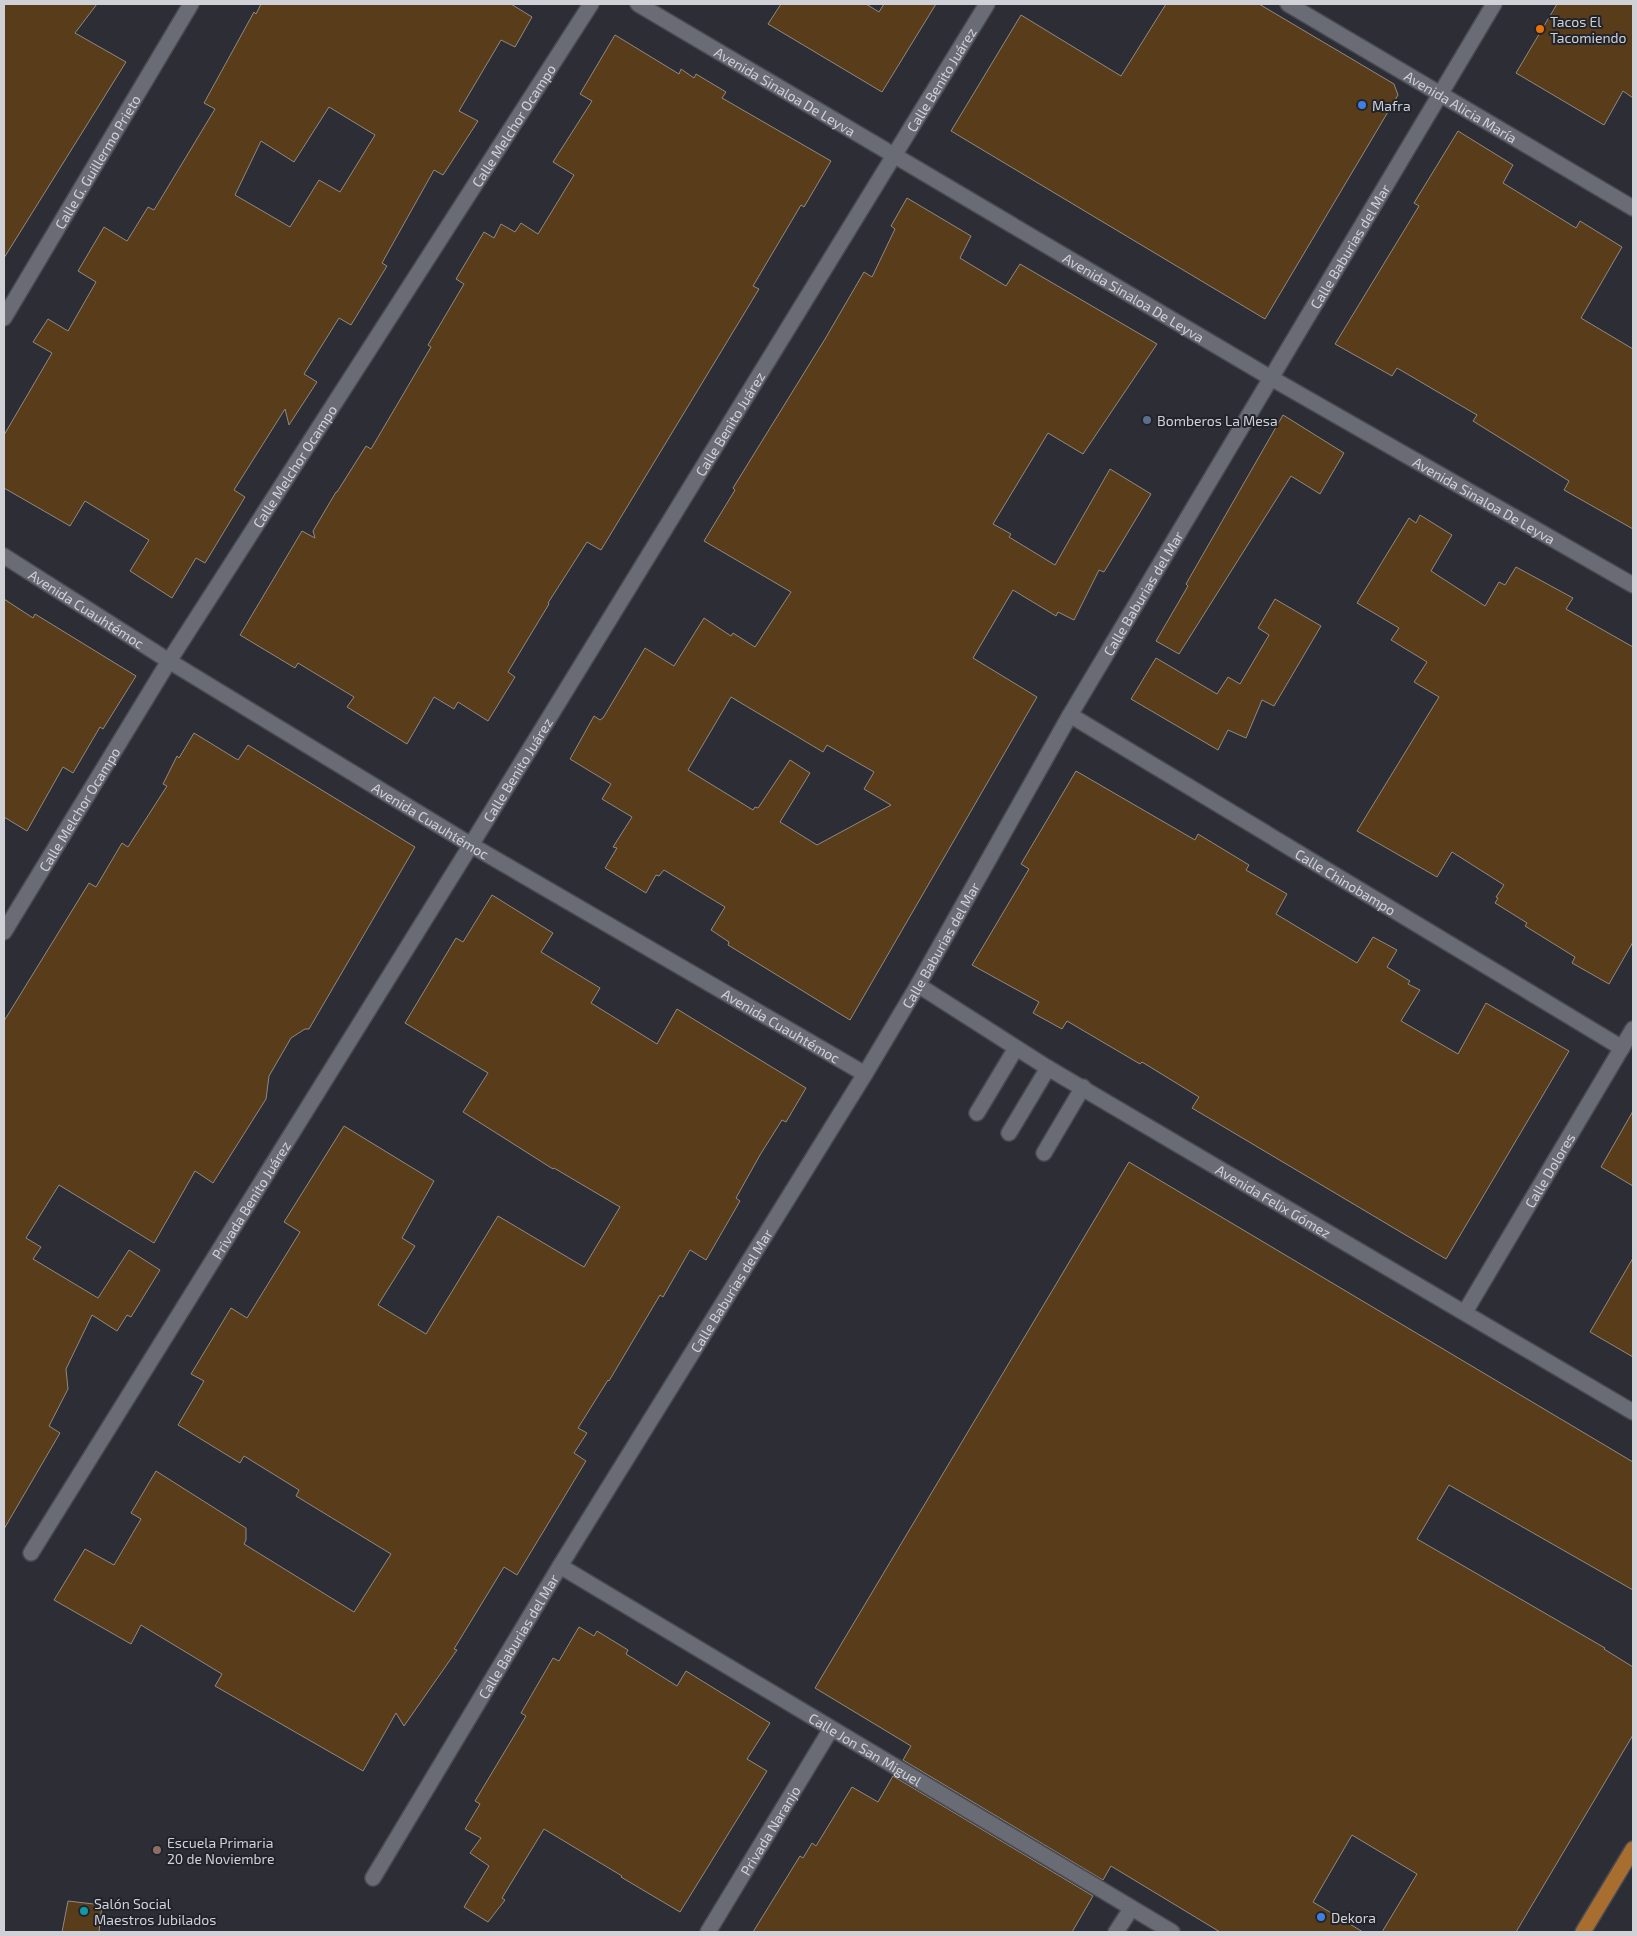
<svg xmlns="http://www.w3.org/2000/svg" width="1637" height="1936" viewBox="0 0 1637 1936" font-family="'Exo 2',sans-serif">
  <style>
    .building { fill: #593d1b; stroke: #908981; fill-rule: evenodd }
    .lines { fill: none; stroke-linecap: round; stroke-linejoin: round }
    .lane-casing { stroke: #494a51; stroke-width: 18 }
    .street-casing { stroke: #494a51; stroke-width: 18 }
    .primary-casing { stroke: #494a51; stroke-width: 18 }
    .lane { stroke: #6a6c75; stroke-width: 15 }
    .street { stroke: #6a6c75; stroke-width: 15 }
    .primary { stroke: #a76e30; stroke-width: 15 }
    .food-dot { fill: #e8710a; stroke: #22242b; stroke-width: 2 }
    .shop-dot { fill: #3f7fe0; stroke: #22242b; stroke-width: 2 }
    .service-dot { fill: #5c6f8a; stroke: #22242b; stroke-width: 2 }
    .education-dot { fill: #8d6e63; stroke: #22242b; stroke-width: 2 }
    .culture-dot { fill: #0f9aa8; stroke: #22242b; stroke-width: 2 }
    .labels { text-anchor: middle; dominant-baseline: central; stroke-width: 4; stroke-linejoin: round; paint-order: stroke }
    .poi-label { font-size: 14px; fill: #d0d1d7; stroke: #22242b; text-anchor: start }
    .street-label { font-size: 14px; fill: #d0d1d7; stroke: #22242b }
  </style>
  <rect width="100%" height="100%" fill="#2c2d35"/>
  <path class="building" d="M4 4H97L75 33 126 62 4 258Z
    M261 4H511L532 17 515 47 501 40 459 111 478 121 443 175 434 170 382 263 387 266 351 325 339 318 304 374 317 382 289 425 285 409 234 490 245 497 205 563 196 558 172 598 130 571 149 540 85 501 70 526 4 488V435L52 353 33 342 48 319 68 331 96 282 78 271 104 227 127 241 148 207 154 210 215 109 204 103 254 12 256 14ZM329 107 375 135 340 192 319 180 290 227 235 195 261 141 294 162Z
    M781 4H866L879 12 884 4H936L882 92 768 24Z
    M1166 4H1259L1394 84 1398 95 1265 319 951 131 1021 15 1121 76Z
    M1557 4H1633V98L1623 91 1604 125 1516 73Z
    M615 35 679 74 681 69 694 78 696 74 726 92 722 98 831 161 804 207 801 205 753 286 759 289 601 550 587 542 548 603 549 604 508 672 515 677 488 721 458 702 454 709 434 697 407 744 347 707 354 697 298 663 295 668 240 635 302 531 315 538 313 531 336 492H337L366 446 371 449 431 347 428 345 464 284 456 279 484 232 494 238 501 224 515 232 521 223 538 234 574 175 553 162 592 101 580 94Z
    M1458 131 1513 165 1503 183 1576 228 1580 221 1622 247 1581 318 1633 349V529L1564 490 1569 481 1473 421 1477 415 1397 368 1392 376 1335 344 1419 206 1414 203Z
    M907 198 971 236 960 258 1006 286 1020 264 1157 344 1083 454 1048 433 993 524 1011 534 1009 537 1055 565 1110 469 1151 494 1104 572 1099 570 1074 620 1058 612 1056 616 1013 590 973 658 1037 697 850 1020 728 945 729 942 711 930 725 907 664 870 659 876 656 875 646 893 605 868 617 848 613 847 632 817 602 799 611 784 570 759 594 716 600 720 603 718 645 648 674 666 704 618 731 636 733 633 755 647 791 592 704 541 735 490 733 488 825 339 864 272 872 277 895 229 891 226ZM731 697 823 752 827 745 874 772 864 789 891 805 817 845 780 822 810 773 790 760 758 808 755 807 753 810 688 770Z
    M1283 415 1344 453 1320 494 1291 476 1179 654 1156 641 1188 586 1186 584Z
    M1420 515 1452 535 1431 571 1485 606 1499 582 1505 585 1516 567 1573 598 1566 609 1633 647V942L1609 984 1572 963 1575 957 1525 926 1527 923 1495 903 1498 898 1496 897 1504 885 1452 852 1437 877 1357 831 1439 697 1414 682 1427 662 1391 640 1399 628 1357 603 1409 518 1416 523Z
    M4 599 33 618 35 614 136 676 103 729 100 727 73 773 63 767 27 831 4 817Z
    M1275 599 1321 626 1274 706 1262 700 1246 738 1228 730 1218 750 1131 699 1156 658 1217 694 1228 677 1240 684 1269 635 1258 628Z
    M194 733 238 760 248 745 415 847 309 1029H305L291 1038 269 1076 266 1099 213 1183 195 1171 154 1243 59 1185 26 1238 41 1247 33 1259 98 1298 129 1250 160 1270 131 1317 127 1315 117 1331 92 1315 66 1369 68 1389 49 1426 60 1433 4 1529V1021L89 883 96 887 122 843 128 847 167 786 163 784 177 756 179 758Z
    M1076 771 1195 840 1198 834 1249 865 1246 870 1287 894 1276 914 1357 963 1373 937 1397 950 1387 967 1410 981 1408 984 1420 990 1401 1021 1458 1054 1486 1003 1569 1051 1446 1259 1192 1108 1199 1097 1142 1062 1140 1064 1067 1021 1062 1029 1033 1013 1039 1002 972 965 1029 869 1021 864Z
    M492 895 553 933 541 952 600 988 591 1003 657 1044 677 1009 806 1088 786 1122 782 1120 760 1155 736 1198 740 1201 706 1260 690 1250 663 1297 660 1295 609 1381 608 1380 578 1428 587 1433 574 1453 586 1461 517 1575 504 1567 454 1649 457 1650 404 1726 396 1713 363 1771 215 1686 222 1674 141 1625 131 1644 54 1600 85 1549 114 1565 141 1519 131 1513 156 1471 246 1528V1540L244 1544 354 1612 391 1554 296 1496 299 1490 244 1456 240 1463 178 1425 204 1381 191 1374 231 1308 247 1318 300 1232 284 1222 344 1126 434 1181 402 1238 415 1246 378 1305 426 1334 498 1216 584 1267 620 1207 554 1168 553 1169 463 1112 488 1073 405 1023 456 938 463 942Z
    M1633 1111V1186L1601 1167Z
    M1129 1162 1633 1462V1590L1449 1485 1417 1539 1605 1648 1604 1649 1633 1667V1735L1516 1932H1382L1417 1874 1352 1835 1313 1902 1363 1932H1220L1111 1866 1103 1880 903 1760 911 1746 815 1688Z
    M1633 1258V1357L1590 1332Z
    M579 1627 594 1636 597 1631 628 1650 626 1654 677 1686 686 1671 770 1723 747 1759 767 1771 680 1912 621 1877 622 1876 544 1829 502 1898 505 1900 488 1922 464 1907 489 1866 470 1853 481 1838 465 1829 480 1804 475 1801 526 1716 521 1713 553 1658 559 1661Z
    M893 1776 1093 1896 1072 1932H753L800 1856 803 1858 812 1843 816 1846 852 1787 878 1802Z
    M68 1901 102 1905 99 1932H62Z"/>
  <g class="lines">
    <defs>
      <path id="lane" d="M977 1113 1016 1048
        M1009 1133 1048 1068
        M1044 1153 1083 1087"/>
      <g id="street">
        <path id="s1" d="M638 4 1271 378 1633 585"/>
        <path id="s2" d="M1288 4 1633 208"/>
        <path id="s3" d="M4 318 191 4"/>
        <path id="s4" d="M4 556 169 661 471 845 865 1074"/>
        <path id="s5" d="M1070 715 1622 1048"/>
        <path id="s6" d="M4 932 169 661 591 4"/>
        <path id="s7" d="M918 985 1048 1068 1633 1412"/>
        <path id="s8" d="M1465 1312 1633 1029"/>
        <path id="s9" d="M31 1553 471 845 987 4"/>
        <path id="s10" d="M560 1566 1172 1932"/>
        <path id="s11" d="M373 1878 560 1566 865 1074 918 985 1070 715 1494 4"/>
        <path id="s12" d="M708 1932 831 1729"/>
        <path d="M1116 1932 1131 1909"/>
      </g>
      <path id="primary" d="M1583 1932 1633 1849"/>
    </defs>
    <use href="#lane" class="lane-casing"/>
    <use href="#street" class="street-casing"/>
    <use href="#primary" class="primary-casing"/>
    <use href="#lane" class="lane"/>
    <use href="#street" class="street"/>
    <use href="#primary" class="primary"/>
  </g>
  <circle class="food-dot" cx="1540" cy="29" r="5"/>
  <g class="shop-dot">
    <circle cx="1362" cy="105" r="5"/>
    <circle cx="1321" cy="1917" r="5"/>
  </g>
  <circle class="service-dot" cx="1147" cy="420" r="5"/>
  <circle class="education-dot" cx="157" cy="1850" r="5"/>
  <circle class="culture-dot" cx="84" cy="1911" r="5"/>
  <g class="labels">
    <g class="poi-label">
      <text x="1550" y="21">Tacos El<tspan x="1550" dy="16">Tacomiendo</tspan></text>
      <text x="1372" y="105">Mafra</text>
      <text x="1157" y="420">Bomberos La Mesa</text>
      <text x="167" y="1842">Escuela Primaria<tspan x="167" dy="16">20 de Noviembre</tspan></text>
      <text x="94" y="1903">Salón Social<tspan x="94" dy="16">Maestros Jubilados</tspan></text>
      <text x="1331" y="1917">Dekora</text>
    </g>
    <g class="street-label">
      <text stroke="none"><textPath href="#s9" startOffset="1732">Calle Benito Juárez</textPath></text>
      <text stroke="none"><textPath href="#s1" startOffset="171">Avenida Sinaloa De Leyva</textPath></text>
      <text stroke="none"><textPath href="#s2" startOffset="201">Avenida Alicia María</textPath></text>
      <text stroke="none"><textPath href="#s6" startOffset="954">Calle Melchor Ocampo</textPath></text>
      <text stroke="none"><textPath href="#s3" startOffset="182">Calle G. Guillermo Prieto</textPath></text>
      <text stroke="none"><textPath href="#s11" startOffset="1902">Calle Baburias del Mar</textPath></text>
      <text stroke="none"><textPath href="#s1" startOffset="576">Avenida Sinaloa De Leyva</textPath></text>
      <text stroke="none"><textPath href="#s9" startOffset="1328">Calle Benito Juárez</textPath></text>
      <text stroke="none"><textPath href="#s6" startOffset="549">Calle Melchor Ocampo</textPath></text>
      <text stroke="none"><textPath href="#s1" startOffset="981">Avenida Sinaloa De Leyva</textPath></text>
      <text stroke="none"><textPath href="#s11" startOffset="1498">Calle Baburias del Mar</textPath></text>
      <text stroke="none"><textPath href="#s4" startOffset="98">Avenida Cuauhtémoc</textPath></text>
      <text stroke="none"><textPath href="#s9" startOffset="922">Calle Benito Juárez</textPath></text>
      <text stroke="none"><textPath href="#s6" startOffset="144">Calle Melchor Ocampo</textPath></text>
      <text stroke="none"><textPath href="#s4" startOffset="502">Avenida Cuauhtémoc</textPath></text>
      <text stroke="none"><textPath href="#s5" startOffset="322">Calle Chinobampo</textPath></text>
      <text stroke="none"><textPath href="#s11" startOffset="1092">Calle Baburias del Mar</textPath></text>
      <text stroke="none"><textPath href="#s4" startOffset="908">Avenida Cuauhtémoc</textPath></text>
      <text stroke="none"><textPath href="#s8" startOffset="165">Calle Dolores</textPath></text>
      <text stroke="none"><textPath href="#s9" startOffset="416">Privada Benito Juárez</textPath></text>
      <text stroke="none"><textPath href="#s7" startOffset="416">Avenida Felix Gómez</textPath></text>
      <text stroke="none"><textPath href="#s11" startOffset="688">Calle Baburias del Mar</textPath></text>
      <text stroke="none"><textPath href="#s11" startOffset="282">Calle Baburias del Mar</textPath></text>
      <text stroke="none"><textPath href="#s10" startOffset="356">Calle Jon San Miguel</textPath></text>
      <text stroke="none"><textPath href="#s12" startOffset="119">Privada Naranjo</textPath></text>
    </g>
  </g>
  <rect width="1637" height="1936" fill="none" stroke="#d0d1d7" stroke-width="10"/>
</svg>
